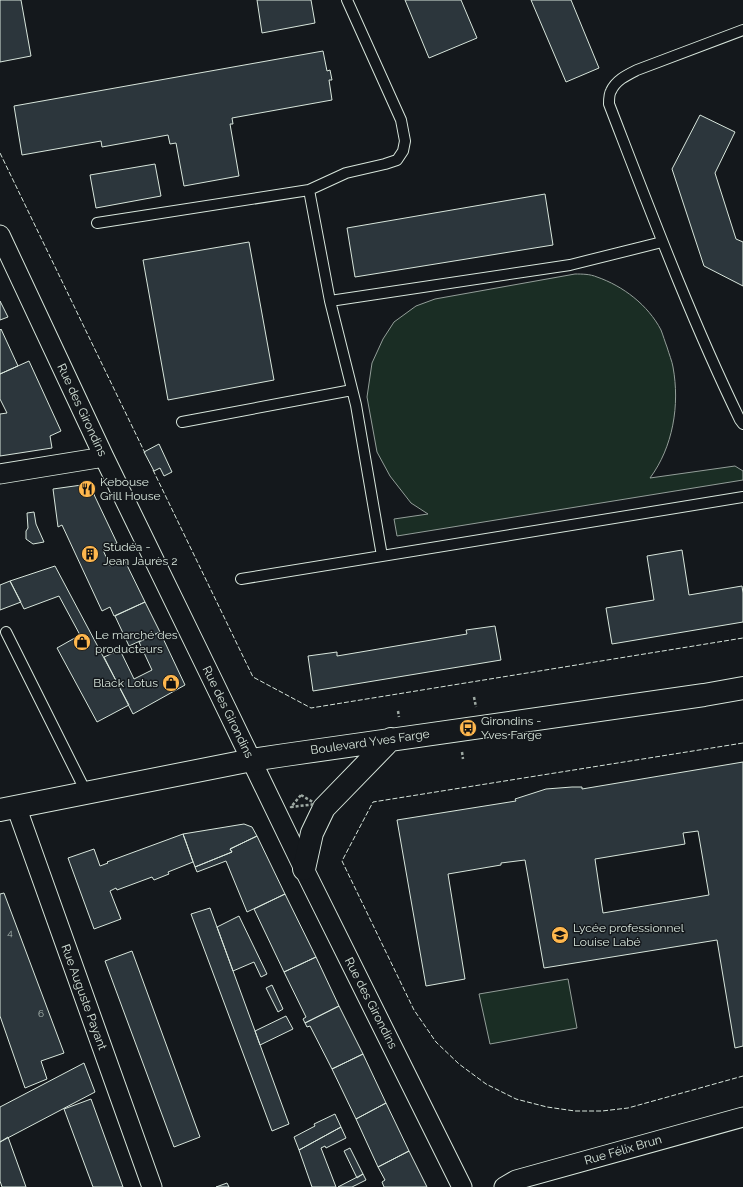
<svg xmlns="http://www.w3.org/2000/svg" width="743" height="1187" viewBox="0 0 743 1187" font-family="Raleway,sans-serif">
  <style>
    .green { fill: #1a2d24; stroke: #939e99 }
    .building { fill: #2c363c; stroke: #d8e6dc; fill-rule: evenodd }
    .lines { fill: none; stroke-linecap: round; stroke-linejoin: round }
    .lane-casing { stroke: #d8e6dc; stroke-width: 12 }
    .street-casing { stroke: #d8e6dc; stroke-width: 21 }
    .secondary-casing { stroke: #d8e6dc; stroke-width: 24 }
    .path { stroke: #9da8a2; stroke-width: 2.5; stroke-dasharray: 3 2; stroke-linecap: butt }
    .lane { stroke: #14181c; stroke-width: 10 }
    .street { stroke: #14181c; stroke-width: 19 }
    .secondary { stroke: #14181c; stroke-width: 22 }
    .fence { stroke: #d8e6dc; stroke-width: 1; stroke-dasharray: 5 2; stroke-linecap: butt }
    .labels { text-anchor: middle; dominant-baseline: central; stroke-width: 3; stroke-linejoin: round; paint-order: stroke }
    .number-label { font-size: 10px; fill: #adbab4 }
    .street-label { font-size: 12px; fill: #d8e6dc; stroke: #14181c }
    .poi-label { font-size: 12px; fill: #d8e6dc; stroke: #14181c; text-anchor: start }
  </style>
  <rect width="100%" height="100%" fill="#14181c"/>
  <path class="green" d="M575 274C582 274 590 274 597 277 623 286 648 305 661 330 663 335 665 342 667 347 669 354 672 361 673 367 680 405 673 447 650 478L735 466 743 471V480L397 536 394 519 428 514 411 503 390 476 377 452 367 397 372 363 383 339 394 322 416 306 435 299Z
    M568 979 577 1028 490 1044 479 994Z"/>
  <path class="building" d="M0 0H21L31 56 0 62Z
    M257 0H311L315 23 262 33Z
    M405 0H461L477 38 429 58Z
    M531 0H571L599 68 566 82Z
    M323 51 327 71 330 70 332 80H329L332 100 232 118 233 124H230L239 176 184 186 176 143 170 144 168 135 102 147 101 141 22 155 14 106Z
    M700 115 735 132 715 173 736 239 743 242V286L704 266 672 169Z
    M155 164 161 196 96 208 90 175Z
    M545 194 553 245 355 277 347 228Z
    M249 242 274 380 168 400 143 260Z
    M0 301 8 317 0 320Z
    M1 329 18 366 0 374V330Z
    M29 361 61 431 50 436 52 448 0 456V414L7 413 0 399V374Z
    M159 444 172 472 164 476 160 468 154 471 144 452Z
    M89 484 117 543 103 550 110 566 124 559 145 602 114 616 110 607 102 611 62 525 58 527 53 489Z
    M34 512 36 524 44 542 33 544 26 539V531L28 528 27 513Z
    M682 550 689 595 742 586 743 593V622L612 644 606 608 654 600 647 556Z
    M55 566 129 705 97 722 57 648 80 635 59 596 24 609 10 581Z
    M10 581 21 602 0 610V585Z
    M145 602 160 632 129 646 115 616Z
    M495 626 501 660 313 691 308 656 337 652V656L467 634 466 630Z
    M160 632 185 685 133 714 104 657 120 650 134 679 152 670 139 642Z
    M743 762V1046L735 1048 717 940 544 968 525 860 501 863V865L448 874 465 979 426 986 397 820 516 801 515 799 546 789 572 787H582V789ZM698 831 709 895 603 913 595 859 685 844 683 833Z
    M244 824 252 827 257 836 230 849 232 852 195 867 183 834Z
    M183 834 193 862 168 872 169 874 154 880 152 877 117 890 116 888 110 891 121 919 94 929 68 858 94 849 100 866 108 863 107 862Z
    M257 836 285 894 247 912 226 861 197 872 195 867 232 852 230 849Z
    M4 893 64 1053 41 1061 47 1079 25 1088 0 1016V894Z
    M285 894 316 957 284 972 254 909Z
    M210 908 289 1124 272 1131 191 914Z
    M239 916 267 974 261 977 254 962 233 971 217 927Z
    M132 951 200 1137 174 1147 105 961Z
    M316 957 339 1006 305 1023 303 1019 306 1017 284 972Z
    M272 985 283 1009 278 1012 266 988Z
    M339 1006 363 1054 332 1069 310 1026 307 1027 305 1023Z
    M286 1016 293 1029 260 1045 255 1031Z
    M363 1054 386 1103 356 1119 332 1069Z
    M84 1063 95 1092 0 1142V1107Z
    M91 1099 123 1187H93L64 1109Z
    M386 1103 409 1151 378 1167 356 1119Z
    M335 1114 341 1127 299 1150 294 1137 315 1126 314 1124Z
    M341 1127 346 1138 326 1148 325 1146 321 1148 336 1187H312L299 1150Z
    M8 1137 26 1187H2L0 1181V1142Z
    M350 1148 363 1174 357 1178 344 1151Z
    M409 1151 427 1187H384L382 1182 385 1180 378 1167Z
    M363 1174 366 1180 352 1187H338Z
    M227 1183 229 1187H216Z"/>
  <g class="lines">
    <defs>
      <path id="lane" d="M743 30 637 70C627 75 616 80 611 91 609 94 609 100 609 104 650 210 690 317 740 420L743 424
        M309 190 330 301 356 405 382 556
        M97 223 309 190 346 173 385 164 397 160 403 151 405 141 401 120 347 0
        M330 301 570 265 662 242
        M182 422 352 390
        M241 579 743 497
        M6 632 86 792"/>
      <path id="street" d="M0 235 104 457 213 681 304 869 462 1187
        M0 474 104 457
        M16 806 152 1187
        M504 1187 516 1180 743 1117"/>
      <path id="secondary" d="M0 810 252 760 285 755 704 695 743 688
        M304 869 312 833 324 808 391 739"/>
    </defs>
    <use href="#lane" class="lane-casing"/>
    <use href="#street" class="street-casing"/>
    <use href="#secondary" class="secondary-casing"/>
    <path class="path" d="M474 697 476 707
      M398 711 399 717
      M462 752 463 759
      M301 795 316 804 291 807Z"/>
    <use href="#lane" class="lane"/>
    <use href="#street" class="street"/>
    <use href="#secondary" class="secondary"/>
    <path class="fence" d="M0 153 145 453
      M153 470 253 677 311 708 743 638
      M743 743 373 802 342 861 414 1010 436 1042 459 1064 486 1084 516 1099 547 1107 575 1111H602L628 1108 743 1076"/>
  </g>
  <defs>
    <symbol id="restaurant-disc" viewBox="-11 -11 22 22"><circle r="9.5" fill="#ffb74d" stroke="#14181c"/><path d="M-5-6h1v4h1v-4h1v4h1v-4h1v5L-1.5 .5V6h-2V.5L-5-1ZM5-6V6H3V1.5H1.5Q1.5-4 5-6Z" fill="#111"/></symbol>
    <symbol id="building-disc" viewBox="-11 -11 22 22"><circle r="9.5" fill="#ffb74d" stroke="#14181c"/><path d="M-4-6H4V6H1V3H-1V6H-4ZM-2.5-4.3h1.7v1.8h-1.7ZM.8-4.3h1.7v1.8H.8ZM-2.5-1h1.7V.8h-1.7ZM.8-1h1.7V.8H.8Z" fill="#111"/></symbol>
    <symbol id="shop-disc" viewBox="-11 -11 22 22"><circle r="9.5" fill="#ffb74d" stroke="#14181c"/><path d="M-5-2.5h2.3a2.7 3.5 0 0 1 5.4 0H5L5.5 6h-11ZM-1.5-2.5h3a1.5 2.3 0 0 0-3 0Z" fill="#111"/></symbol>
    <symbol id="bus-disc" viewBox="-11 -11 22 22"><circle r="9.5" fill="#ffb74d" stroke="#14181c"/><path d="M-5-6H5V4H4V6H2V4H-2V6H-4V4H-5ZM-3.5-4V0h7V-4ZM-3.5 1.2v1.5H-2V1.2ZM2 1.2v1.5H3.5V1.2Z" fill="#111"/></symbol>
    <symbol id="school-disc" viewBox="-11 -11 22 22"><circle r="9.5" fill="#ffb74d" stroke="#14181c"/><path d="M0-5L7-2L0 1L-7-2ZM-4 1L0 2.5L4 1V4Q0 6-4 4Z" fill="#111"/></symbol>
  </defs>
  <g fill-rule="evenodd">
    <use href="#restaurant-disc" x="77" y="479" width="20" height="20"/>
    <use href="#building-disc" x="80" y="544" width="20" height="20"/>
    <use href="#shop-disc" x="72" y="632" width="20" height="20"/>
    <use href="#shop-disc" x="161" y="673" width="20" height="20"/>
    <use href="#bus-disc" x="458" y="718" width="20" height="20"/>
    <use href="#school-disc" x="550" y="925" width="20" height="20"/>
  </g>
  <g class="labels">
    <g class="number-label">
      <text x="10" y="932">4</text>
      <text x="41" y="1013">6</text>
    </g>
    <g class="street-label">
      <text transform="translate(82 410) rotate(65)">Rue des Girondins</text>
      <text transform="translate(228 712) rotate(64)">Rue des Girondins</text>
      <text transform="translate(370 742) rotate(-8)">Boulevard Yves Farge</text>
      <text transform="translate(84 997) rotate(70)">Rue Auguste Payant</text>
      <text transform="translate(371 1003) rotate(63)">Rue des Girondins</text>
      <text transform="translate(623 1150) rotate(-16)">Rue Félix Brun</text>
    </g>
    <g class="poi-label">
      <text x="100" y="482">Kebouse<tspan x="100" dy="14">Grill House</tspan></text>
      <text x="103" y="547">Studéa -<tspan x="103" dy="14">Jean Jaurès 2</tspan></text>
      <text x="95" y="635">Le marché des<tspan x="95" dy="14">producteurs</tspan></text>
      <text x="158" y="683" text-anchor="end">Black Lotus</text>
      <text x="481" y="721">Girondins -<tspan x="481" dy="14">Yves Farge</tspan></text>
      <text x="573" y="928">Lycée professionnel<tspan x="573" dy="14">Louise Labé</tspan></text>
    </g>
  </g>
</svg>
